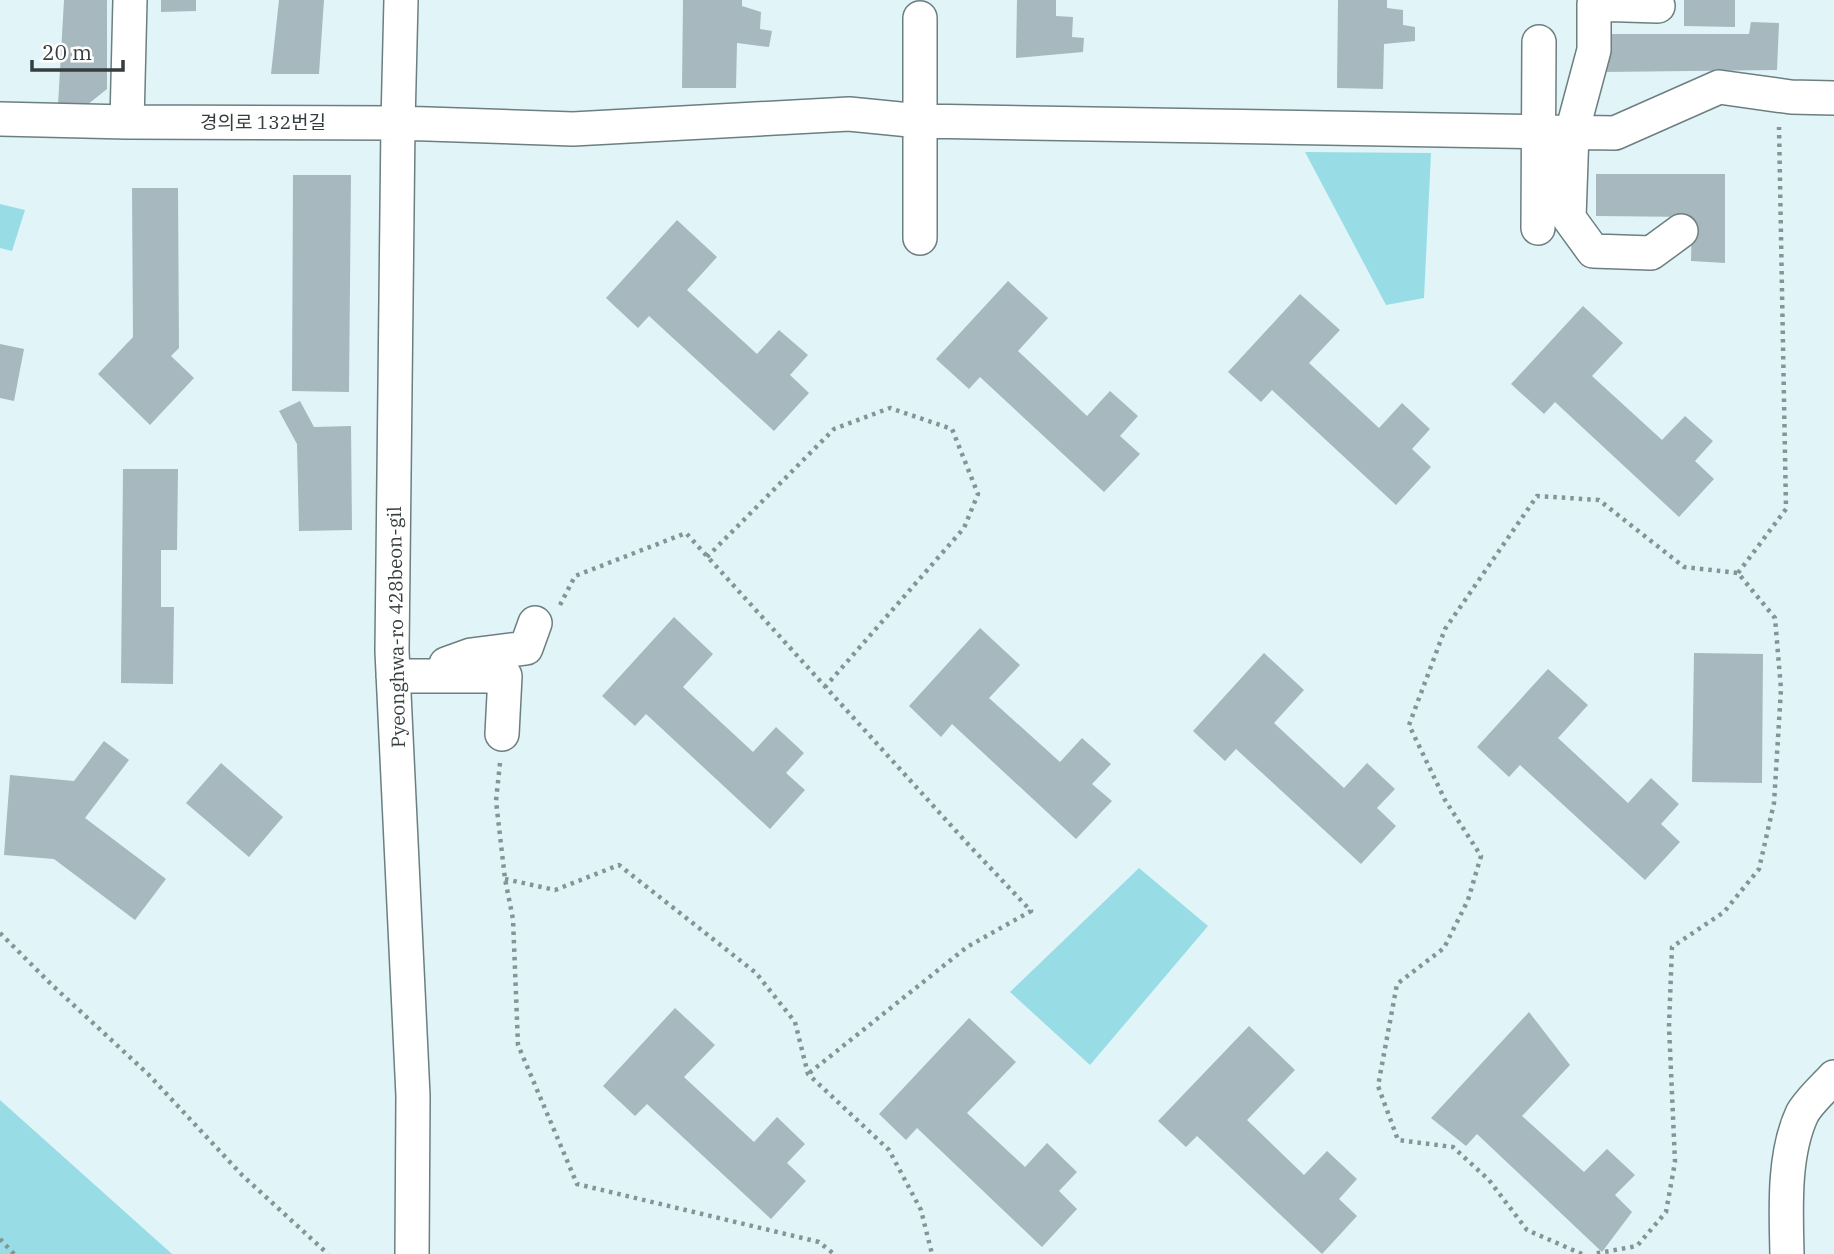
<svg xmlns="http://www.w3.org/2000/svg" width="1834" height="1254" viewBox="0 0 1834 1254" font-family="'IBM Plex Serif','Noto Sans KR',serif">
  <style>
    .green { fill: #98dde6 }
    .building { fill: #a7b8bf }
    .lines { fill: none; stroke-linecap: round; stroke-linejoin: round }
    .minor-casing { stroke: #6c7e80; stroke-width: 36 }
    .path { stroke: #869496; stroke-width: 4.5; stroke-dasharray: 3.5 5; stroke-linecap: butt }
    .minor { stroke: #fff; stroke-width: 33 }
    .labels { text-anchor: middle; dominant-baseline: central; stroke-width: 6; stroke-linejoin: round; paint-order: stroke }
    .street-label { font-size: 19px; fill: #353d3e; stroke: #fefefe }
  </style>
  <rect width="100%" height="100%" fill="#e1f5f8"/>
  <path class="green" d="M1305 152 1431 153 1424 298 1386 305Z
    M0 204 25 210 12 251 0 248Z
    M1139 868 1208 926 1090 1065 1010 992Z
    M0 1099V1100L172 1254H0Z"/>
  <path class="building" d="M64 0H107V89L87 105H58Z
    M161 0H196V11L161 12Z
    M279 0H324L319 74H271Z
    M683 0H742V6L761 12 760 29 772 31 769 47 737 43 736 88H682Z
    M1017 0H1056V16L1073 17 1072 37 1084 38 1083 52 1016 58Z
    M1338 0H1387V8L1403 10V25L1415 27V41L1384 44 1383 89 1337 88Z
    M1684 0H1735V27L1684 26Z
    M1751 22 1779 23 1777 70 1603 72 1605 34H1749Z
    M1596 174H1725V263L1691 261 1692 217 1596 216Z
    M293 175H351L349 392 292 391Z
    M132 188H178L179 348 171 356 194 378 150 425 98 374 133 337Z
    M677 220 717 257 687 290 757 354 779 330 808 355 790 375 809 393 774 431 649 316 638 328 606 298Z
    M1008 281 1048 318 1018 351 1087 416 1110 391 1138 416 1120 436 1140 454 1104 492 980 377 969 389 936 359Z
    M1300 294 1340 330 1309 363 1379 428 1402 403 1430 429 1412 449 1431 467 1396 505 1272 390 1261 402 1228 372Z
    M1583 306 1623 343 1592 376 1662 440 1685 416 1713 441 1695 461 1714 479 1679 517 1555 402 1544 414 1511 384Z
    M0 344 24 349 14 401 0 398Z
    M300 401 314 427 351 426 352 530 299 531 297 444 279 411Z
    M123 469H178L177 550H161V607H174L173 684 121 683Z
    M674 617 713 654 683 687 753 752 776 727 804 753 786 773 805 790 770 829 646 714 635 726 602 696Z
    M980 628 1020 665 989 698 1060 762 1082 738 1111 764 1092 784 1112 801 1076 839 952 724 941 737 909 706Z
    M1264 653 1304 690 1274 723 1344 788 1367 763 1395 789 1377 808 1396 826 1361 864 1236 749 1225 761 1193 731Z
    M1694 653 1763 654 1762 783 1692 782Z
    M1548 669 1588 705 1558 738 1628 803 1651 778 1679 804 1661 824 1680 842 1645 880 1520 765 1509 777 1477 747Z
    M104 741 129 760 85 818 166 879 135 920 54 859 4 855 10 775 74 781Z
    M221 763 283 817 249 857 186 803Z
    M675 1008 715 1045 684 1077 754 1142 777 1117 805 1144 787 1163 806 1181 771 1219 647 1104 635 1116 603 1086Z
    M1529 1012 1570 1065 1522 1116 1584 1172 1607 1149 1635 1175 1615 1195 1632 1212 1602 1252 1477 1134 1466 1146 1431 1118Z
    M969 1018 1016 1062 967 1113 1025 1167 1047 1143 1077 1172 1059 1191 1077 1209 1042 1247 917 1128 906 1140 879 1114Z
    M1249 1026 1295 1070 1247 1120 1304 1175 1327 1151 1357 1179 1339 1199 1357 1216 1322 1254 1197 1136 1186 1147 1158 1121Z"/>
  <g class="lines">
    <defs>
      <path id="minor" d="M401 0 398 123 392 651 413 1096 412 1254
        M1658 6 1594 4V50L1572 132 1569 218 1593 251 1651 253 1681 231
        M0 119 127 122 398 123 573 129 849 114 920 121 1615 133 1719 87 1791 97 1834 98
        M127 122 130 0
        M1538 228 1539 42
        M920 238V18
        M446 664 471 655 526 648 535 623
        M393 676H505L502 734
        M1787 1254C1786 1210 1783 1155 1802 1114 1808 1102 1825 1087 1834 1077"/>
    </defs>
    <use href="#minor" class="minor-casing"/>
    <path class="path" d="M707 557 834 429 890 408 952 429 978 494 964 528 825 687
      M1738 573 1786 509 1779 127
      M560 605 575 576 686 533 966 842 1031 911 967 947 808 1074
      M500 763 496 801 505 879 513 919 518 1045 577 1184 819 1242 834 1254
      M505 879 555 890 619 865 756 973 795 1022 808 1074 889 1150 921 1210 932 1254
      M0 933 52 985 148 1074 242 1175 328 1254
      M0 1239 14 1254
      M1582 1254 1527 1230 1489 1180 1453 1147 1398 1140 1378 1086 1397 984 1444 948 1468 900 1481 856 1445 800 1409 725 1445 629 1537 496 1599 500 1684 567 1738 573 1775 618 1781 689 1774 803 1759 869 1724 912 1672 947 1669 1026 1675 1162 1666 1212 1637 1246 1593 1254"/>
    <use href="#minor" class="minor"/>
  </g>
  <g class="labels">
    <g class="street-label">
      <text x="263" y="122">경의로 132번길</text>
      <text transform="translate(396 627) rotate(-91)">Pyeonghwa-ro 428beon-gil</text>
    </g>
  </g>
  <path d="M32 60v10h91v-10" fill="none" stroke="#353d3e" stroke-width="3.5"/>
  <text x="42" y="60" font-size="21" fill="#353d3e" stroke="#fefefe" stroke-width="5" paint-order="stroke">20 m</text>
</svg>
